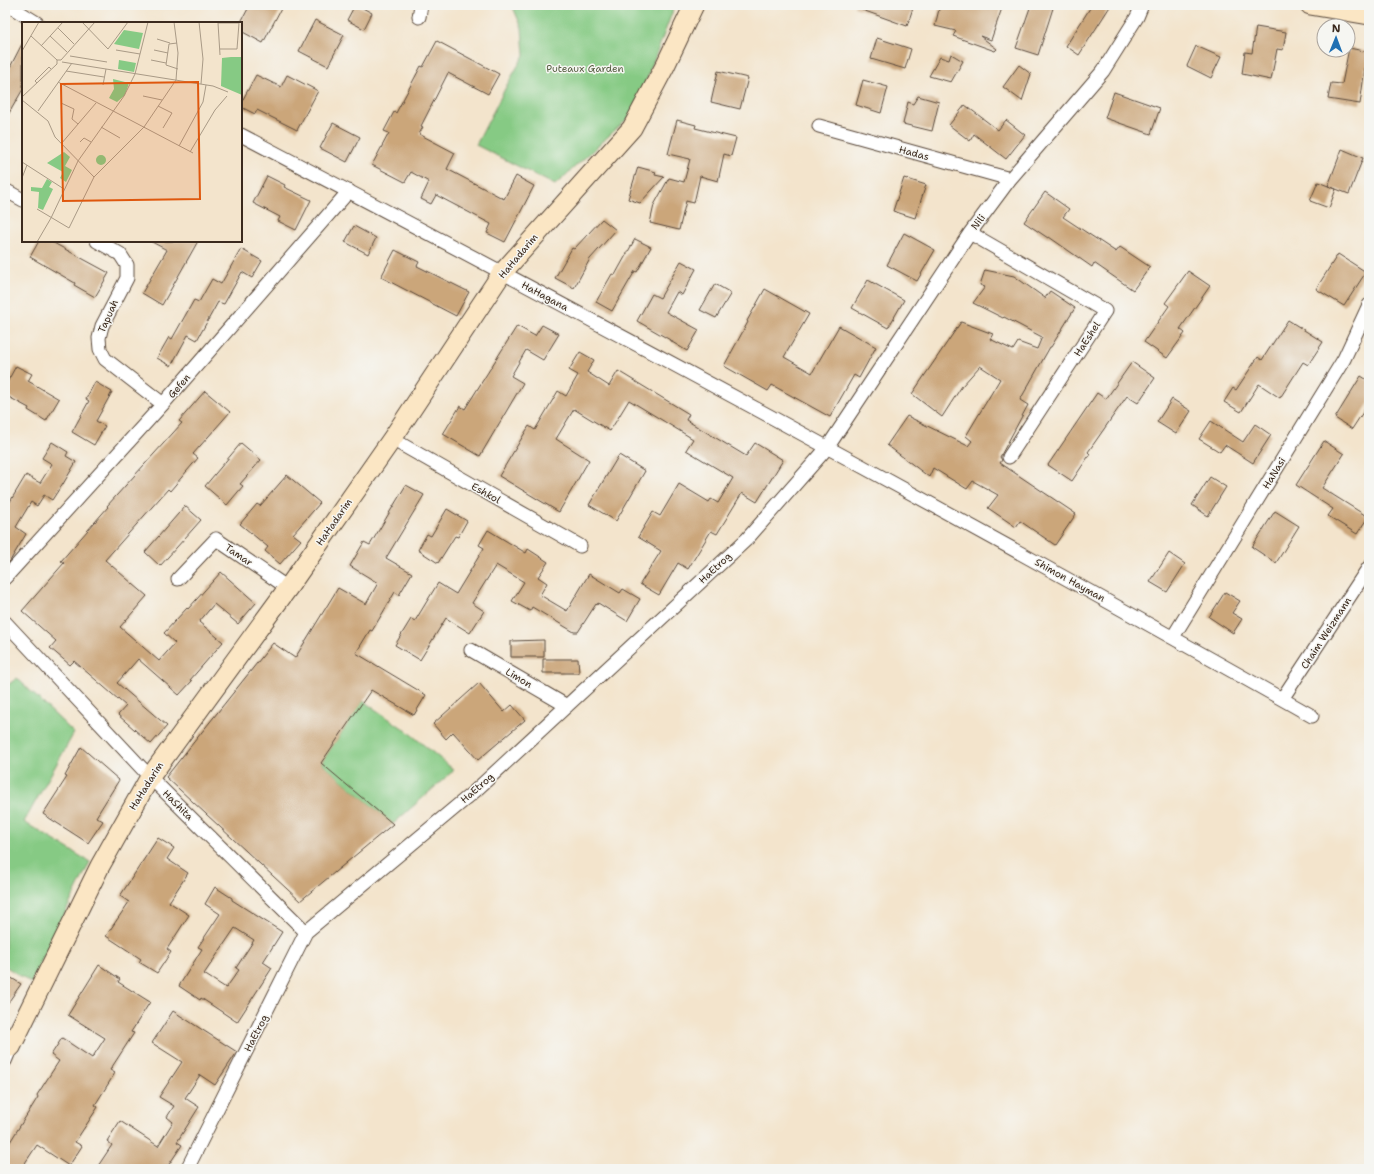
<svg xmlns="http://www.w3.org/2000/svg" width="1374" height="1174" viewBox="0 0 1374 1174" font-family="'Shantell Sans',sans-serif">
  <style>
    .green { fill: #86ca84; stroke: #607a51 }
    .building { fill: #cba67a; fill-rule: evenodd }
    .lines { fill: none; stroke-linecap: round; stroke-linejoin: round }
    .street-casing { stroke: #574638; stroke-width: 15 }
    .secondary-casing { stroke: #574638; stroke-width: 21 }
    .street { stroke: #fff; stroke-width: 13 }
    .secondary { stroke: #fbe6c4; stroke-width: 19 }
    .labels { text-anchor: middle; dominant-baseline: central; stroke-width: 3; stroke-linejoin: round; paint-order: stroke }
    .park-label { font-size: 10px; fill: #525a3d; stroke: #f6f6f2 }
    .street-label { font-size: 10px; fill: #3b2a1e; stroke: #f6f6f2 }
    .inset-road { fill: none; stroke: #a99a86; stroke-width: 1 }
    .view { fill: #df570d; fill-opacity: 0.15; stroke: #df570d; stroke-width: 2 }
    .inset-edge { fill: none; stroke: #3b2a1e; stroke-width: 2 }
  </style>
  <rect width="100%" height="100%" fill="#f6f6f2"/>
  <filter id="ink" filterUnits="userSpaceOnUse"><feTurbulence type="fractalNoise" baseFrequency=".025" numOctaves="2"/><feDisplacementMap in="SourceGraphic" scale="8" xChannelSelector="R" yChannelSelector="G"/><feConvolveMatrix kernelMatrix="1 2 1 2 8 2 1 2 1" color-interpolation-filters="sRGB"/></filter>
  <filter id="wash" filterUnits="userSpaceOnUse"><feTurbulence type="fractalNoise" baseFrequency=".012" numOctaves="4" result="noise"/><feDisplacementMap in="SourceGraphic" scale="16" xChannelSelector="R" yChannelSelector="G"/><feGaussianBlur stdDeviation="0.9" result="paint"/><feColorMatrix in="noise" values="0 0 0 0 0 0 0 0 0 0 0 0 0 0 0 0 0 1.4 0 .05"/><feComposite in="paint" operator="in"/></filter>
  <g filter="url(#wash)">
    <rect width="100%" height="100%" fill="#f3e4cc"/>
    <path class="green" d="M512 5H675L634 113 555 185 476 145 508 83 524 55 522 28Z
      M17 678 74 733 24 822 90 862 31 983 5 966V687Z
      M363 701 407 731 454 770 393 824 321 763Z"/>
    <g id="blocks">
      <path class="building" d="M250 5H283L263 43 241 31V22Z
        M355 5H357L372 13 364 29 347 20Z
        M854 5H914L907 26 854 7Z
        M940 5H1003L991 40 980 36 997 49 995 51 953 36 956 31 935 26Z
        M1031 5H1054L1038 55 1016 48Z
        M1092 5H1111L1079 55 1066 46Z
        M315 20 344 35 328 66 299 51Z
        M1256 27 1286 32 1283 50 1277 49 1271 80 1242 74 1245 52 1252 53Z
        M877 38 911 49 905 69 871 59Z
        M437 41 499 74 488 94 448 73 421 126 423 127 419 134 455 153 447 169 504 199 516 176 534 186 505 242 487 233 491 224 436 195 431 204 421 199 429 182 411 172 405 182 372 165 389 133 384 131 394 112 396 113 421 66 423 67Z
        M23 42V89L5 120V77Z
        M1196 46 1221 57 1211 78 1187 66Z
        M1349 48 1369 52V69L1365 68 1360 104 1328 99 1331 83 1342 84Z
        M951 54 963 61 951 82 929 76 940 57 949 60Z
        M1019 65 1031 74 1022 101 1003 87Z
        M718 71 748 78 740 109 711 102Z
        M256 75 281 87 287 75 318 91 297 130 257 110 255 114 241 107V103Z
        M863 80 888 87 881 113 856 105Z
        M1114 92 1160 108 1151 134 1105 118Z
        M918 96 939 102 932 131 903 124 908 102 913 104Z
        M965 105 998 130 1006 120 1025 135 1006 159 974 134 970 141 949 125Z
        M677 120 696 125 695 128 736 138 731 156 724 154 718 181 700 176 694 203 686 201 679 230 650 223 654 205 669 178 684 182 690 159 668 154Z
        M333 123 360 137 347 162 320 148Z
        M1342 149 1363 158 1349 194 1328 186Z
        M638 167 656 172 655 175 664 177 640 203 628 199Z
        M267 176 285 185 284 187 311 200 296 230 278 221 280 217 253 203Z
        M904 178 926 185 915 218 893 211Z
        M1318 182 1336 189 1329 208 1310 201Z
        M1045 192 1069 209 1063 217 1116 252 1120 247 1150 267 1133 290 1094 263 1092 267 1049 237 1048 238 1024 222Z
        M602 219 616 230 590 259 574 288 555 278 572 248 574 249Z
        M354 226 376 238 368 254 345 242Z
        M904 233 935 250 917 281 887 265Z
        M635 239 651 247 637 272 635 271 612 311 596 302 612 274 615 275Z
        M39 241H50L109 273 95 297 74 285 75 283 30 257Z
        M150 241H198L162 305 142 293 167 250Z
        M241 249 262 261 252 278 242 272 224 304 218 302 197 340 188 335 171 366 157 358 169 337 172 339 194 300 199 302 212 279 221 284Z
        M395 250 419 262 417 266 469 292 456 316 381 277Z
        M1338 254 1366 272 1344 306 1316 289Z
        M681 261 696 269 682 295 677 292 666 312 699 330 687 351 672 342V341L637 321 652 294 660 298Z
        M985 270 1014 276 1045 298 1050 291 1075 308 1051 347H1050L1020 400 1028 405 1000 457 1002 460 1000 463 1076 514 1055 545 1020 521 1016 527 988 508 998 495 973 481 967 489 933 468 929 477 887 445 907 416 968 446 972 441 966 436 1000 379 980 366 962 386 942 417 912 394 961 322 993 334 990 339 1013 350 1018 342 1037 349 1042 337 1004 317 1003 318 973 303 985 287 980 285Z
        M1188 271 1210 286 1180 329 1185 333 1167 358 1144 342 1169 306 1165 303Z
        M868 280 904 300 888 328 852 308Z
        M715 284 731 293 716 318 700 310Z
        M765 289 809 314 784 357 812 373 839 326 876 347 859 378 854 375 830 417 772 385 768 391 724 366 748 322 747 321Z
        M1288 320 1323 342 1308 365 1303 362 1280 398 1259 384 1241 412 1224 402 1233 388 1236 390 1258 357 1262 360Z
        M542 325 559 334 543 360 526 350 511 376 523 383 480 456 443 434 460 406 465 409 517 326 535 336Z
        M580 352 594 360 587 372 609 386 618 371 689 414 686 420 746 456 755 443 783 460 757 502 742 493 717 534 711 531 688 569 678 563 659 595 640 584 661 551 638 537 653 512 660 516 679 484 709 502 711 499 718 503 733 478 686 450 693 439 629 400 610 431 574 409 556 439 589 460 559 512 499 476 529 426 535 430 558 391 566 396 578 375 569 370Z
        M1132 362 1155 378 1138 403 1127 396 1088 452 1090 454 1072 481 1048 465 1097 393 1106 399Z
        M16 366 32 374 28 381 59 399 46 421 28 410 29 408 5 395V386Z
        M1361 376 1369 381V403L1352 429 1335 418Z
        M95 382 112 392 96 421 105 426 94 445 72 432 89 401 86 399Z
        M205 391 230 412 193 454 198 458 170 491 168 489 105 560 147 596 120 627 159 661 175 643 164 633 187 608 188 609 221 572 256 603 238 624 214 604 199 622 223 642 190 680 192 681 179 695 138 659 117 683 167 726 151 744 118 715 126 706 74 661 70 665 50 648 56 641 22 611 64 563 61 561 108 507 107 506 182 423 179 421Z
        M1172 399 1191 411 1176 434 1157 422Z
        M1211 421 1243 442 1255 424 1271 435 1253 463 1225 445 1220 452 1199 439Z
        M1324 441 1344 454 1322 488 1368 517 1357 534 1328 516 1333 509 1296 485Z
        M52 442 68 452 66 456 76 462 63 484V483L52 500 44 495 37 506 31 502 16 527 26 534 10 561 5 566V510L26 475 40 483 52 464 42 458Z
        M241 443 261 460 240 484 243 486 227 505 205 486Z
        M619 455 645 471 616 521 589 505Z
        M287 475 320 503 293 534 301 540 280 564 265 551 268 547 240 524 257 504 260 506Z
        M1210 477 1226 487 1208 516 1192 505Z
        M406 485 424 495 386 558 412 573 399 595 395 592 372 631 370 630 356 653 426 695 414 715 371 690 321 763 393 824 300 901 166 777 273 643 295 658 338 588 366 604 378 583 350 566 364 542 370 545Z
        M185 506 201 520 160 566 145 552Z
        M447 509 467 521 458 537 455 536 438 563 418 550 427 534 431 536Z
        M1275 511 1299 526 1276 563 1252 547Z
        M488 530 526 553 528 549 548 562 538 577 547 583 540 595 567 611 589 574 620 593 623 589 640 599 627 621 598 603 597 605 596 604 578 632H574L532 607 530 611 512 601 524 582 496 565 472 603 484 611 470 633 446 618 420 660 395 645 411 619 415 621 438 583 456 594 484 548 479 545Z
        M1169 553 1185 564 1167 592 1150 582Z
        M1225 592 1240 601 1232 613 1242 619 1233 633 1209 617Z
        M544 640V657H511V641Z
        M543 659H578L579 673H543Z
        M479 683 504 712 512 705 525 720 478 760 453 732 446 739 433 724Z
        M81 747 119 780 96 817 103 821 88 843 43 814 67 777 65 776Z
        M158 838 174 848 167 859 188 873 169 902 189 915 167 949 171 952 157 973 139 962 141 959 106 936 129 902 120 896Z
        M215 887 232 898V900L282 932 263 962 272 968 237 1022 201 998 200 1000 179 986 202 949 198 947 220 914 205 904ZM235 928 254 940 236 968 239 970 226 988 204 974Z
        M99 965 120 979 118 982 150 1002 131 1032 134 1033 110 1070 115 1073 95 1105 98 1107 75 1142 82 1146 69 1166 37 1145 21 1169H5V1150L38 1097 37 1095 59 1061 51 1055 62 1038 92 1058 105 1038 68 1015Z
        M5 974 21 984 5 1007Z
        M173 1011 237 1052 215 1085 200 1075 185 1098 199 1107 177 1142 182 1145 166 1169H96L112 1145 107 1141 120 1121 158 1146 173 1122 167 1117 174 1106 159 1097 182 1062 152 1043Z"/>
    </g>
  </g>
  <g filter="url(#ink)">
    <use href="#blocks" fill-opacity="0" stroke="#574638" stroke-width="1"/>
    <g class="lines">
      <defs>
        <path id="street" d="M8 5 37 23
          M419 17 421 5
          M819 126 1010 179
          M241 135C601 323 958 516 1312 716
          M5 190 23 200
          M970 233 1105 311 1009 457
          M97 241 120 254 127 265V278L102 326 99 338 100 349 105 359 163 404
          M392 439 580 546
          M5 578 163 404 349 191
          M178 579 216 539 288 588
          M5 622 150 777 306 932
          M1173 637 1344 359 1369 305
          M471 650 567 706
          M1282 699 1369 567
          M5 1061 11 1047
          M187 1169 306 932 475 791 747 539 827 448 970 233 1010 179 1103 71 1137 17 1142 5"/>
        <path id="secondary" d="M1310 5 1369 15
          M5 1043 11 1047 100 866 150 777 288 588 392 439 502 273 632 128 665 66 694 5"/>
      </defs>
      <use href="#street" class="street-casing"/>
      <use href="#secondary" class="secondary-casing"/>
      <use href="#street" class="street"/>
      <use href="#secondary" class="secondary"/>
    </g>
  </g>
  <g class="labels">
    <g class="park-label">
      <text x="585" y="68">Puteaux Garden</text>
    </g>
    <g class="street-label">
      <text transform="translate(914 153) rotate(15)">Hadas</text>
      <text transform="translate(978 222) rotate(-54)">Nili</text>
      <text transform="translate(518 256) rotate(-50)">HaHadarim</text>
      <text transform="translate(545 296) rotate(28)">HaHagana</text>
      <text transform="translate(108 316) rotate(-66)">Tapuah</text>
      <text transform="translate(1087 339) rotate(-57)">HaEshel</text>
      <text transform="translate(179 386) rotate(-49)">Gefen</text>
      <text transform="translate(1274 473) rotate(-59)">HaNasi</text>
      <text transform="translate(486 493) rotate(29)">Eshkol</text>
      <text transform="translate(334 522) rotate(-55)">HaHadarim</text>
      <text transform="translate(239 555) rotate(34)">Tamar</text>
      <text transform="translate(715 568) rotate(-43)">HaEtrog</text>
      <text transform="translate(1070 580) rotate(29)">Shimon Hayman</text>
      <text transform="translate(1326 633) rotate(-57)">Chaim Weizmann</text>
      <text transform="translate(519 678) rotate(30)">Limon</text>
      <text transform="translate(146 786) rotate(-58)">HaHadarim</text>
      <text transform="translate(477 788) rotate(-41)">HaEtrog</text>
      <text transform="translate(178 805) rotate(45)">HaShita</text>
      <text transform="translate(256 1033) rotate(-63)">HaEtrog</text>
    </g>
  </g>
  <g transform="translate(22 22)">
    <rect width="220" height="220" fill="#f3e4cc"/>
    <path d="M102 8 121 11 117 27 92 22ZM209 35H220V73L199 64 200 36ZM97 38 114 41 112 50 96 47ZM91 57 107 61 103 73 95 80 87 76 92 67ZM42 130 48 135 43 144 50 148 44 160 38 156 41 150 25 141ZM74 138a5 5 0 1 1 10 0a5 5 0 1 1-10 0ZM25 157 30 160 27 165 31 167 21 188 16 186 17 170 9 169V165L20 166Z" fill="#86ca84"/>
    <path class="inset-road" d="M60 0 86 27 106 0M177 0 181 37 179 62M36 6 52 22M9 14 35 38M28 14 45 30M135 17 148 21M155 21 147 22 144 43 156 47M19 24 41 0M198 27H215L217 1M94 28 118 32M132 28 146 31M0 29 17 0M198 33 196 1H217M48 34 85 40M39 38 73 0M129 38 144 41M40 40 191 64 206 70M44 49 82 55M36 60 171 131M15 61 13 59 27 45 29 47M81 63 84 47M121 74 140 78M0 75 35 42V38H39M0 78 26 99 33 115 72 155M39 81 52 87 50 97 56 102M136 84 150 91 141 106M16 89 50 41M79 105 98 116M58 120 62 116 69 120M39 122 74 81M157 124 181 80 184 63M168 130 193 88 205 74M0 140 42 167M0 156 5 143M15 187 47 206 72 155 122 105 154 58 156 31 152 0M15 220 29 196 56 139 102 74 113 52 126 0"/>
    <path class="view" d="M176 60 178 177 41 179 39 62Z"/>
    <rect width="220" height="220" class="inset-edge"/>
  </g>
  <rect width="1374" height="1174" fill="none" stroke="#f6f6f2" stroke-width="20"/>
  <g transform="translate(1336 38) rotate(1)"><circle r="19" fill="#f6f6f2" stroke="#aba49d"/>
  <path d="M0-3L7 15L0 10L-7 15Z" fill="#1f6fb2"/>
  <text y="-6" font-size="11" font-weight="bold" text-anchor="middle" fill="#3b2a1e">N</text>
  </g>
</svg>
